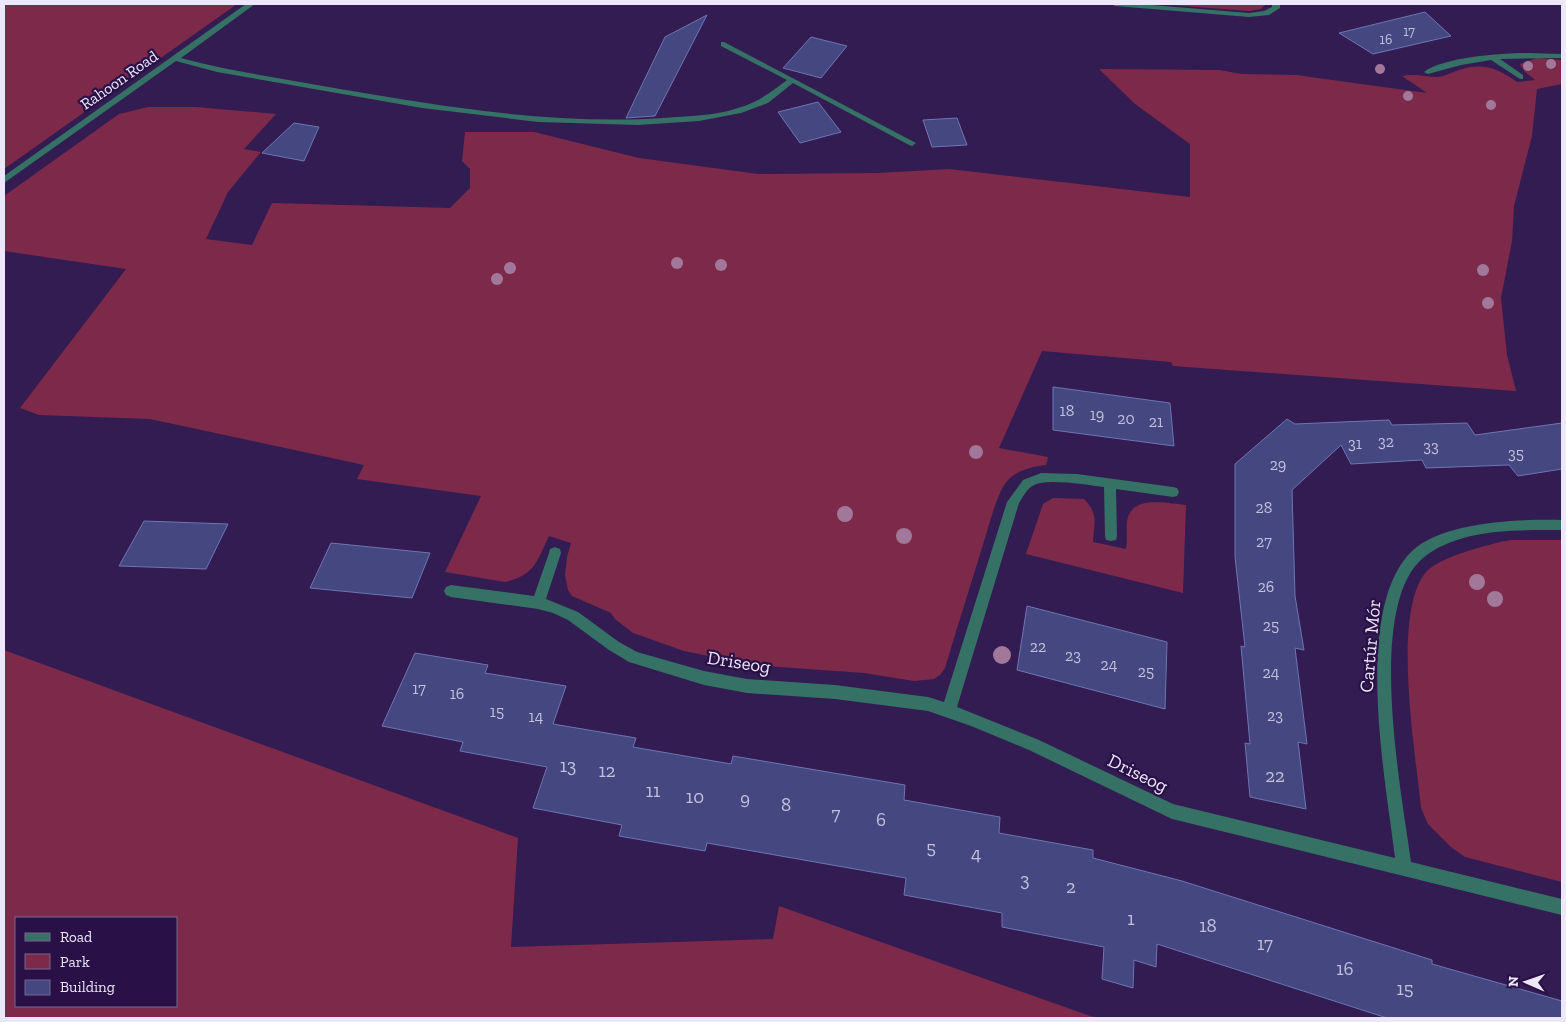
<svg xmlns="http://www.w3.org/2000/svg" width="1566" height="1022" viewBox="0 0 1566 1022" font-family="'Zilla Slab',serif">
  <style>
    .green { fill: #7d2a4a; fill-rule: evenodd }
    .building { fill: #444780; stroke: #6f75b3 }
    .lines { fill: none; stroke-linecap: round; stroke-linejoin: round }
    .minor { fill: #357165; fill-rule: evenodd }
    .tree { fill: #a2789a }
    .labels { text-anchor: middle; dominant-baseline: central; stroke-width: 4.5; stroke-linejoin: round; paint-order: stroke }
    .far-number-label { font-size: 14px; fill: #c3bfdd }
    .far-street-label { font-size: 16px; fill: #ede7fc; stroke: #291147 }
    .number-label { font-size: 16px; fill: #c3bfdd }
    .street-label { font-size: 19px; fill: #ede7fc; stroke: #291147 }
    .near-number-label { font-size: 19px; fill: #c3bfdd }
  </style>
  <rect width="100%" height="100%" fill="#321c52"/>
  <path class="green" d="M4 4H237L4 169Z
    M1158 4H1266L1261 9 1249 11Z
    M1537 58 1562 60V84L1537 89 1532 136 1514 206 1512 241 1501 298 1507 355 1516 391 1173 366 1171 362 1042 351 999 448 1048 457 1046 465C1034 466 1019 470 1010 478 998 488 990 523 985 538 972 581 958 624 945 668L940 675 934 679 914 681 864 673 753 665 684 651 633 633 615 619 611 613 572 596 568 590 565 575 567 557 571 543 549 536C537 561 535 575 505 582L445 572 481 496 357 479 364 465 150 419 39 415 20 408 126 269 4 251V196L119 114 148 107H196L276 114 244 149 261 152 228 192 206 239 252 245 272 203 450 208 470 188V169L462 161 465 132H534L639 158 758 174 878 173 949 169 1190 197V144L1135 104 1099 69 1219 70 1242 74 1296 75 1427 93 1402 76C1414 73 1425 77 1437 77 1444 77 1452 72 1459 70 1482 62 1498 68 1517 82L1535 80 1524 71 1520 64Z
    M1053 498 1084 499C1099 514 1094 523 1093 542L1126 549C1128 539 1125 527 1128 517 1135 495 1170 504 1186 505L1183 593 1026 554 1043 504Z
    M1511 540H1562V882L1465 857 1451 847 1428 824 1421 808C1416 755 1391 613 1426 572 1439 557 1492 543 1511 540Z
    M4 650 518 838 511 947 773 939 779 906 1096 1018H4ZM16 918H176V1006H16Z"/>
  <path class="building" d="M1425 12 1451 36 1373 54 1339 33Z
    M707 15 655 116 626 118 665 37Z
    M811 37 847 46 821 78 783 68Z
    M818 102 841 132 800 143 778 112Z
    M957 118 967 145 932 147 923 120Z
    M294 123 319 127 304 161 262 153Z
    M1053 387 1170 403 1174 446 1053 430Z
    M1287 419 1295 424 1389 420 1392 425 1467 423 1475 435 1562 423V469L1518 476 1509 465 1426 468 1422 460 1351 464 1341 445 1292 490 1295 596 1304 650 1295 648 1307 744 1298 742 1306 809 1250 797 1245 743 1250 744 1241 646 1245 647 1235 557V464Z
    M144 521 228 524 206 569 119 566Z
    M331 543 430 553 412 598 310 588Z
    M1027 606 1167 642 1165 709 1017 670Z
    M415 653 488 665 485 673 566 686 553 724 636 738 633 747 731 764 733 756 905 785 904 800 1000 817 999 833 1093 850V858L1182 881 1432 960V964L1562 1001V1018H1387L1157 944 1156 967 1134 960 1133 988 1102 979 1104 947 1002 927V913L904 895 906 878 707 843 705 851 619 836 622 825 533 808 547 767 460 751 463 742 382 726Z"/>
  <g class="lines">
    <path class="minor" d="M246 4H255L181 58C233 72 287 79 340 89 446 107 555 125 663 118 688 116 714 116 738 108 758 102 770 93 787 80L721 46V42H724L916 143 912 146 909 145 793 83 768 103 741 113 699 121 638 125 538 122 422 108 217 72 176 61 4 183V176Z
      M1111 4H1139L1249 13 1264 11 1272 7V4H1280V8L1269 15 1249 17 1115 6Z
      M1528 53 1562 54V58L1500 59 1523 75V79H1520L1491 60 1461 65 1428 74 1424 72C1443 57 1503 53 1528 53Z
      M1041 473 1077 474 1173 487 1177 488 1179 492 1177 496 1173 497 1116 489 1117 536 1116 540 1111 541 1106 540 1105 536 1104 487C1087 485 1049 478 1034 485 1027 488 1023 497 1019 503L957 707 1039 740 1173 804 1395 858C1386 782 1352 609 1412 551 1444 521 1521 519 1562 520V530C1518 530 1459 528 1423 558 1365 607 1402 794 1411 862L1562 899V915L1172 819 1029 750 971 726 928 711 835 699 747 693 704 685 629 662 609 650 568 620 553 613 538 609 451 597 446 595 444 591 446 587 451 585 534 596 549 553 550 549 555 547 560 549 561 553 546 599 578 612 619 642 637 652 704 671 747 679 835 685 928 697 944 702 1007 502 1023 480Z"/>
  </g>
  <g class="tree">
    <circle cx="1551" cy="64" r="5"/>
    <circle cx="1528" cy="66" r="5"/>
    <circle cx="1380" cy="69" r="5"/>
    <circle cx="1408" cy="96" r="5"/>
    <circle cx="1491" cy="105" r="5"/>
    <circle cx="677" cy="263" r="6"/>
    <circle cx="721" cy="265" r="6"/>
    <circle cx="510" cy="268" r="6"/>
    <circle cx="1483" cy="270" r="6"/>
    <circle cx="497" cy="279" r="6"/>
    <circle cx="1488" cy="303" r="6"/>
    <circle cx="976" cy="452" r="7"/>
    <circle cx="845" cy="514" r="8"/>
    <circle cx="904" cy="536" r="8"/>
    <circle cx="1477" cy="582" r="8"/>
    <circle cx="1495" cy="599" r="8"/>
    <circle cx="1002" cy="655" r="9"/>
  </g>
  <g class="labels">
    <g class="far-number-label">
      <text x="1409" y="31">17</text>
      <text x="1386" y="39">16</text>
    </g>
    <g class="far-street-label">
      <text transform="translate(119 80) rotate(-35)">Rahoon Road</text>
    </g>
    <g class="number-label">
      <text x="1067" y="410">18</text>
      <text x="1097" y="414">19</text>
      <text x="1126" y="418">20</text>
      <text x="1156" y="421">21</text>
      <text x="1386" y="441">32</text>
      <text x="1355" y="443">31</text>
      <text x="1431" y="446">33</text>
      <text x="1516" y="453">35</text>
      <text x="1278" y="464">29</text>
      <text x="1264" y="507">28</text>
      <text x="1264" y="541">27</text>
      <text x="1266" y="586">26</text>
      <text x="1271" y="625">25</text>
      <text x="1038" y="646">22</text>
      <text x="1073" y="655">23</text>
      <text x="1109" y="664">24</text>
      <text x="1146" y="671">25</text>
      <text x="1271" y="672">24</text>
      <text x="419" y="688">17</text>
      <text x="457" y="693">16</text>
      <text x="497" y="711">15</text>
      <text x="1275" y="715">23</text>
      <text x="536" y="716">14</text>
    </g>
    <g class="street-label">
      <text transform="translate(1370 646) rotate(-85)">Cartúr Mór</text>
      <text transform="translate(739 662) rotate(9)">Driseog</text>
      <text transform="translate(1138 773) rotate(26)">Driseog</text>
    </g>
    <g class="near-number-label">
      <text x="568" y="765">13</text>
      <text x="607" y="770">12</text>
      <text x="1275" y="775">22</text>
      <text x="653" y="790">11</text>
      <text x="695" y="796">10</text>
      <text x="745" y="798">9</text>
      <text x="786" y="804">8</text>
      <text x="836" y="813">7</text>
      <text x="881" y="819">6</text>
      <text x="931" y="847">5</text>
      <text x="976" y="853">4</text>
      <text x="1025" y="879">3</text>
      <text x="1071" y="886">2</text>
      <text x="1131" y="918">1</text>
      <text x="1208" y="925">18</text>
      <text x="1265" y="943">17</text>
      <text x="1345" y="968">16</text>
      <text x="1405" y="988">15</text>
    </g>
  </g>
  <rect width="1566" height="1022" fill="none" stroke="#ede7fc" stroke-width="10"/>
  <rect x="15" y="917" width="162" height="90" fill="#291147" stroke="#77678f"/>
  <rect x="25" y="933" width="25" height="8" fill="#357165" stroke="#77678f"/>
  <text x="60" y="942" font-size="15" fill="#ede7fc">Road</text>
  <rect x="25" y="954" width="25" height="15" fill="#7d2a4a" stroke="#77678f"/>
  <text x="60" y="967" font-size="15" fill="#ede7fc">Park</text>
  <rect x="25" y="980" width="25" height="15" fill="#444780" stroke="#77678f"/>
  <text x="60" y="992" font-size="15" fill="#ede7fc">Building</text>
  <g transform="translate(1526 982) rotate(272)" stroke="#291147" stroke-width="4" paint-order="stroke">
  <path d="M0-4L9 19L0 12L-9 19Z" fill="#ede7fc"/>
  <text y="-8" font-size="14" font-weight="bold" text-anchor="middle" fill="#ede7fc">N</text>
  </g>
</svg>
